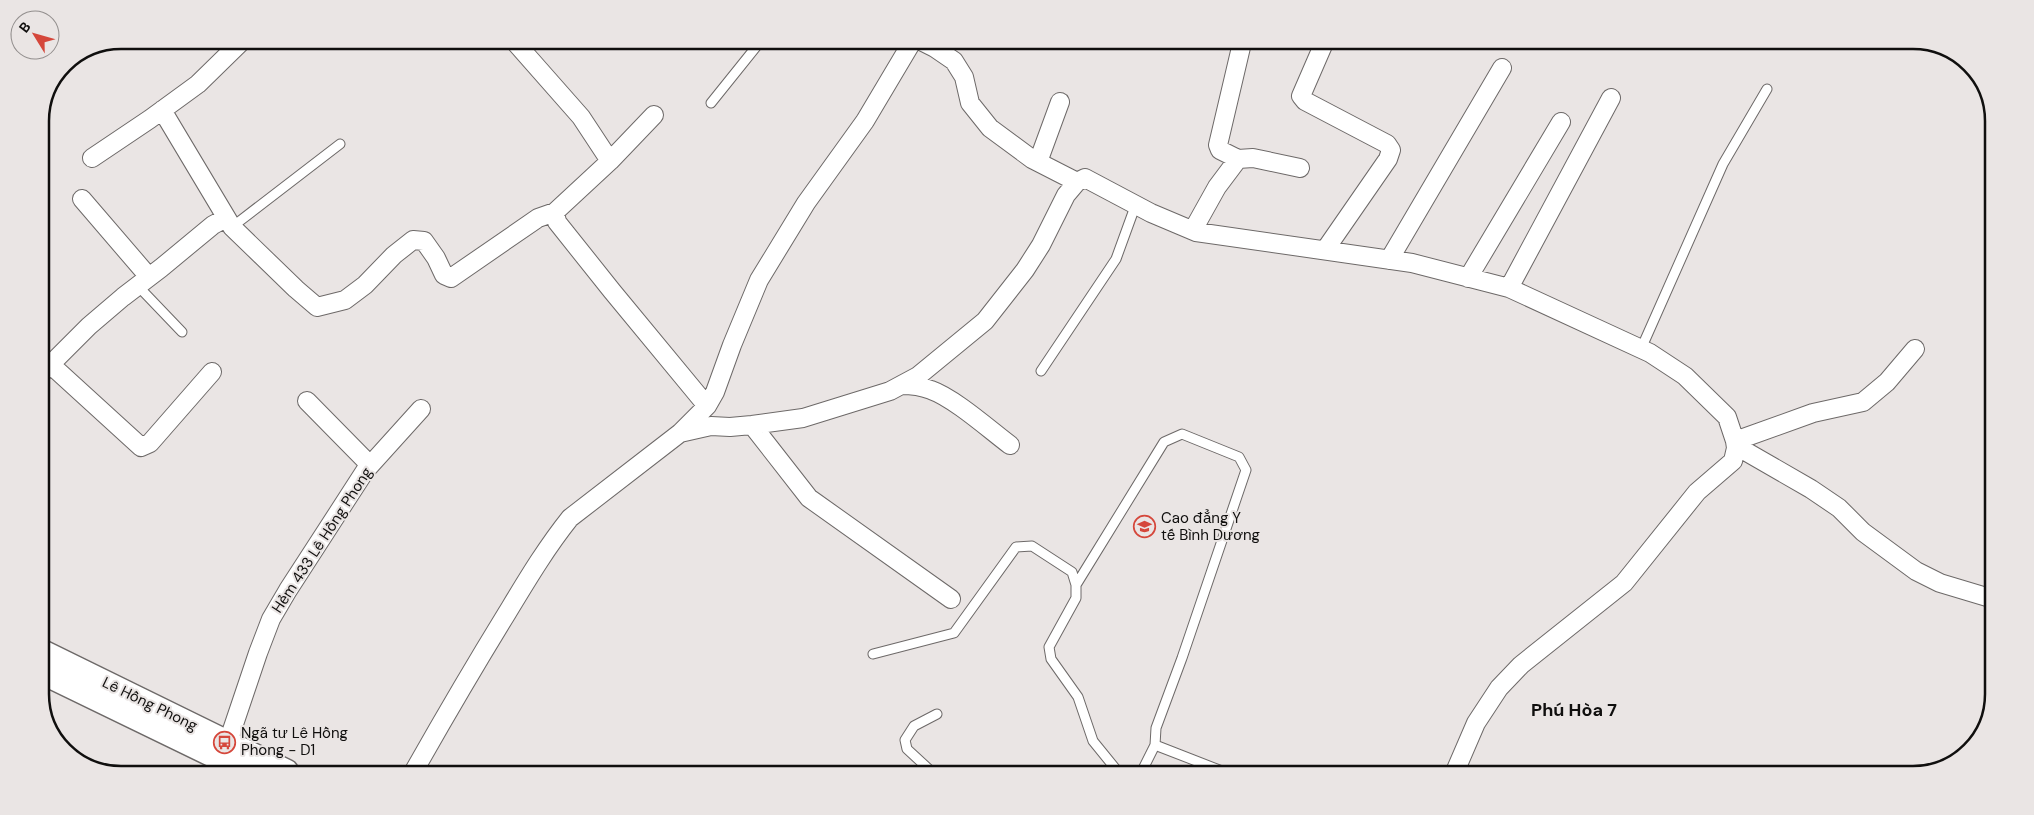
<svg xmlns="http://www.w3.org/2000/svg" width="2034" height="815" viewBox="0 0 2034 815" font-family="'DM Sans',sans-serif">
  <style>
    .lines { fill: none; stroke-linecap: round; stroke-linejoin: round }
    .service-casing { stroke: #6d6968; stroke-width: 11 }
    .minor-casing { stroke: #6d6968; stroke-width: 20 }
    .tertiary-casing { stroke: #6d6968; stroke-width: 25 }
    .service { stroke: #fff; stroke-width: 9 }
    .minor { stroke: #fff; stroke-width: 18 }
    .tertiary { stroke: #fff; stroke-width: 22 }
    .labels { text-anchor: middle; dominant-baseline: central; stroke-width: 4; stroke-linejoin: round; paint-order: stroke }
    .poi-label { font-size: 15px; fill: #100f0e; stroke: #eae5e4; text-anchor: start }
    .street-label { font-size: 15px; fill: #100f0e; stroke: #eae5e4 }
    .quarter-label { font-size: 18px; font-weight: bold; fill: #100f0e; stroke: #eae5e4 }
    .rim { fill: none; stroke: #100f0e; stroke-width: 2.5 }
  </style>
  <rect width="100%" height="100%" fill="#eae5e4"/>
  <g class="lines">
    <defs>
      <path id="service" d="M711 103 760 42
        M232 227 340 144
        M137 285 182 332
        M1641 349 1723 164 1767 89
        M1041 371 1116 259 1136 204
        M1076 585 1164 442 1182 434 1239 457 1246 470 1182 658 1156 728 1155 745 1227 773
        M873 654 954 633 1016 547 1032 546 1072 572 1076 585V598L1049 647 1051 659 1078 697 1093 741 1119 773
        M933 773 907 749 905 740 914 726 937 714
        M1141 773 1155 745
        M1710 774 1711 775"/>
      <path id="minor" d="M514 41 581 117 610 161
        M923 42 935 48 954 61 964 77 970 103 990 128 1032 159 1077 182
        M1324 43 1301 96 1305 101 1387 144 1391 150 1388 159 1325 250
        M162 110 232 227 296 289 317 307 345 300 365 285 394 255 413 240 424 241 436 258 444 275 451 278 538 218 555 212
        M654 115 610 161 555 212 557 222 612 291 707 406
        M92 158 150 119 198 84 243 40
        M1238 159 1220 150 1218 145 1242 43
        M1038 162 1060 102
        M82 199 149 277
        M1193 230 1217 187 1238 159 1253 158 1300 168
        M1389 260 1502 68
        M1468 278 1561 122
        M1509 288 1611 98
        M50 364 141 447 150 443 212 372
        M40 375 89 326 123 297 161 268 213 225 226 218
        M901 385C912 385 921 386 931 390 954 398 990 430 1010 445
        M307 401 370 465
        M752 425 809 498 951 599
        M680 433 711 426 730 427 752 425 803 418 890 391 918 376 985 321 1025 270 1041 245 1066 195 1077 182 1085 178 1151 213 1196 232 1412 263 1509 288 1650 353 1685 376 1727 417 1735 441 1736 448 1733 461 1697 492 1624 583 1521 665 1499 688 1476 723 1454 774
        M1735 441 1813 413 1863 402 1887 382 1915 349
        M1736 448 1745 451 1811 489 1839 508 1863 532 1916 571 1940 583 1990 598
        M228 742 258 653 271 619 288 590 365 471 421 409
        M414 771C444 718 475 665 507 613 527 580 546 548 570 518L680 433 707 406 715 392 732 345 759 280 806 203 865 121 912 42"/>
      <path id="tertiary" d="M40 650 287 771
        M40 672 244 771"/>
    </defs>
    <use href="#service" class="service-casing"/>
    <use href="#minor" class="minor-casing"/>
    <use href="#tertiary" class="tertiary-casing"/>
    <use href="#service" class="service"/>
    <use href="#minor" class="minor"/>
    <use href="#tertiary" class="tertiary"/>
  </g>
  <defs>
    <symbol id="university-ring" viewBox="-11 -11 22 22"><circle r="9.5" fill="#eae5e4" stroke="#d5473b" stroke-width="1.5"/><path d="M0-5L7-2L0 1L-7-2ZM-4 1L0 2.5L4 1V4Q0 6-4 4Z" fill="#d5473b"/></symbol>
    <symbol id="bus-ring" viewBox="-11 -11 22 22"><circle r="9.5" fill="#eae5e4" stroke="#d5473b" stroke-width="1.5"/><path d="M-5-6H5V4H4V6H2V4H-2V6H-4V4H-5ZM-3.5-4V0h7V-4ZM-3.5 1.2v1.5H-2V1.2ZM2 1.2v1.5H3.5V1.2Z" fill="#d5473b"/></symbol>
  </defs>
  <g fill-rule="evenodd">
    <use href="#university-ring" x="1132" y="514" width="25" height="25"/>
    <use href="#bus-ring" x="212" y="730" width="25" height="25"/>
  </g>
  <g class="labels">
    <g class="poi-label">
      <text x="1161" y="518">Cao đẳng Y<tspan x="1161" dy="17">tế Bình Dương</tspan></text>
      <text x="241" y="733">Ngã tư Lê Hồng<tspan x="241" dy="17">Phong - D1</tspan></text>
    </g>
    <g class="street-label">
      <text transform="translate(322 540) rotate(-57)">Hẻm 433 Lê Hồng Phong</text>
      <text transform="translate(150 704) rotate(26)">Lê Hồng Phong</text>
    </g>
    <g class="quarter-label">
      <text x="1574" y="710">Phú Hòa 7</text>
    </g>
  </g>
  <path d="M0 0H2034V815H0ZM121 49H1913A72 72 0 0 1 1985 121V694A72 72 0 0 1 1913 766H121A72 72 0 0 1 49 694V121A72 72 0 0 1 121 49Z" fill="#eae5e4" fill-rule="evenodd"/>
  <path class="rim" d="M121 49H1913A72 72 0 0 1 1985 121V694A72 72 0 0 1 1913 766H121A72 72 0 0 1 49 694V121A72 72 0 0 1 121 49Z"/>
  <g transform="translate(35 35) rotate(307)"><circle r="24" fill="#eae5e4" stroke="#938f8e"/>
  <path d="M0-4L9 19L0 12L-9 19Z" fill="#d5473b"/>
  <text y="-8" font-size="14" font-weight="bold" text-anchor="middle" fill="#100f0e">B</text>
  </g>
</svg>
